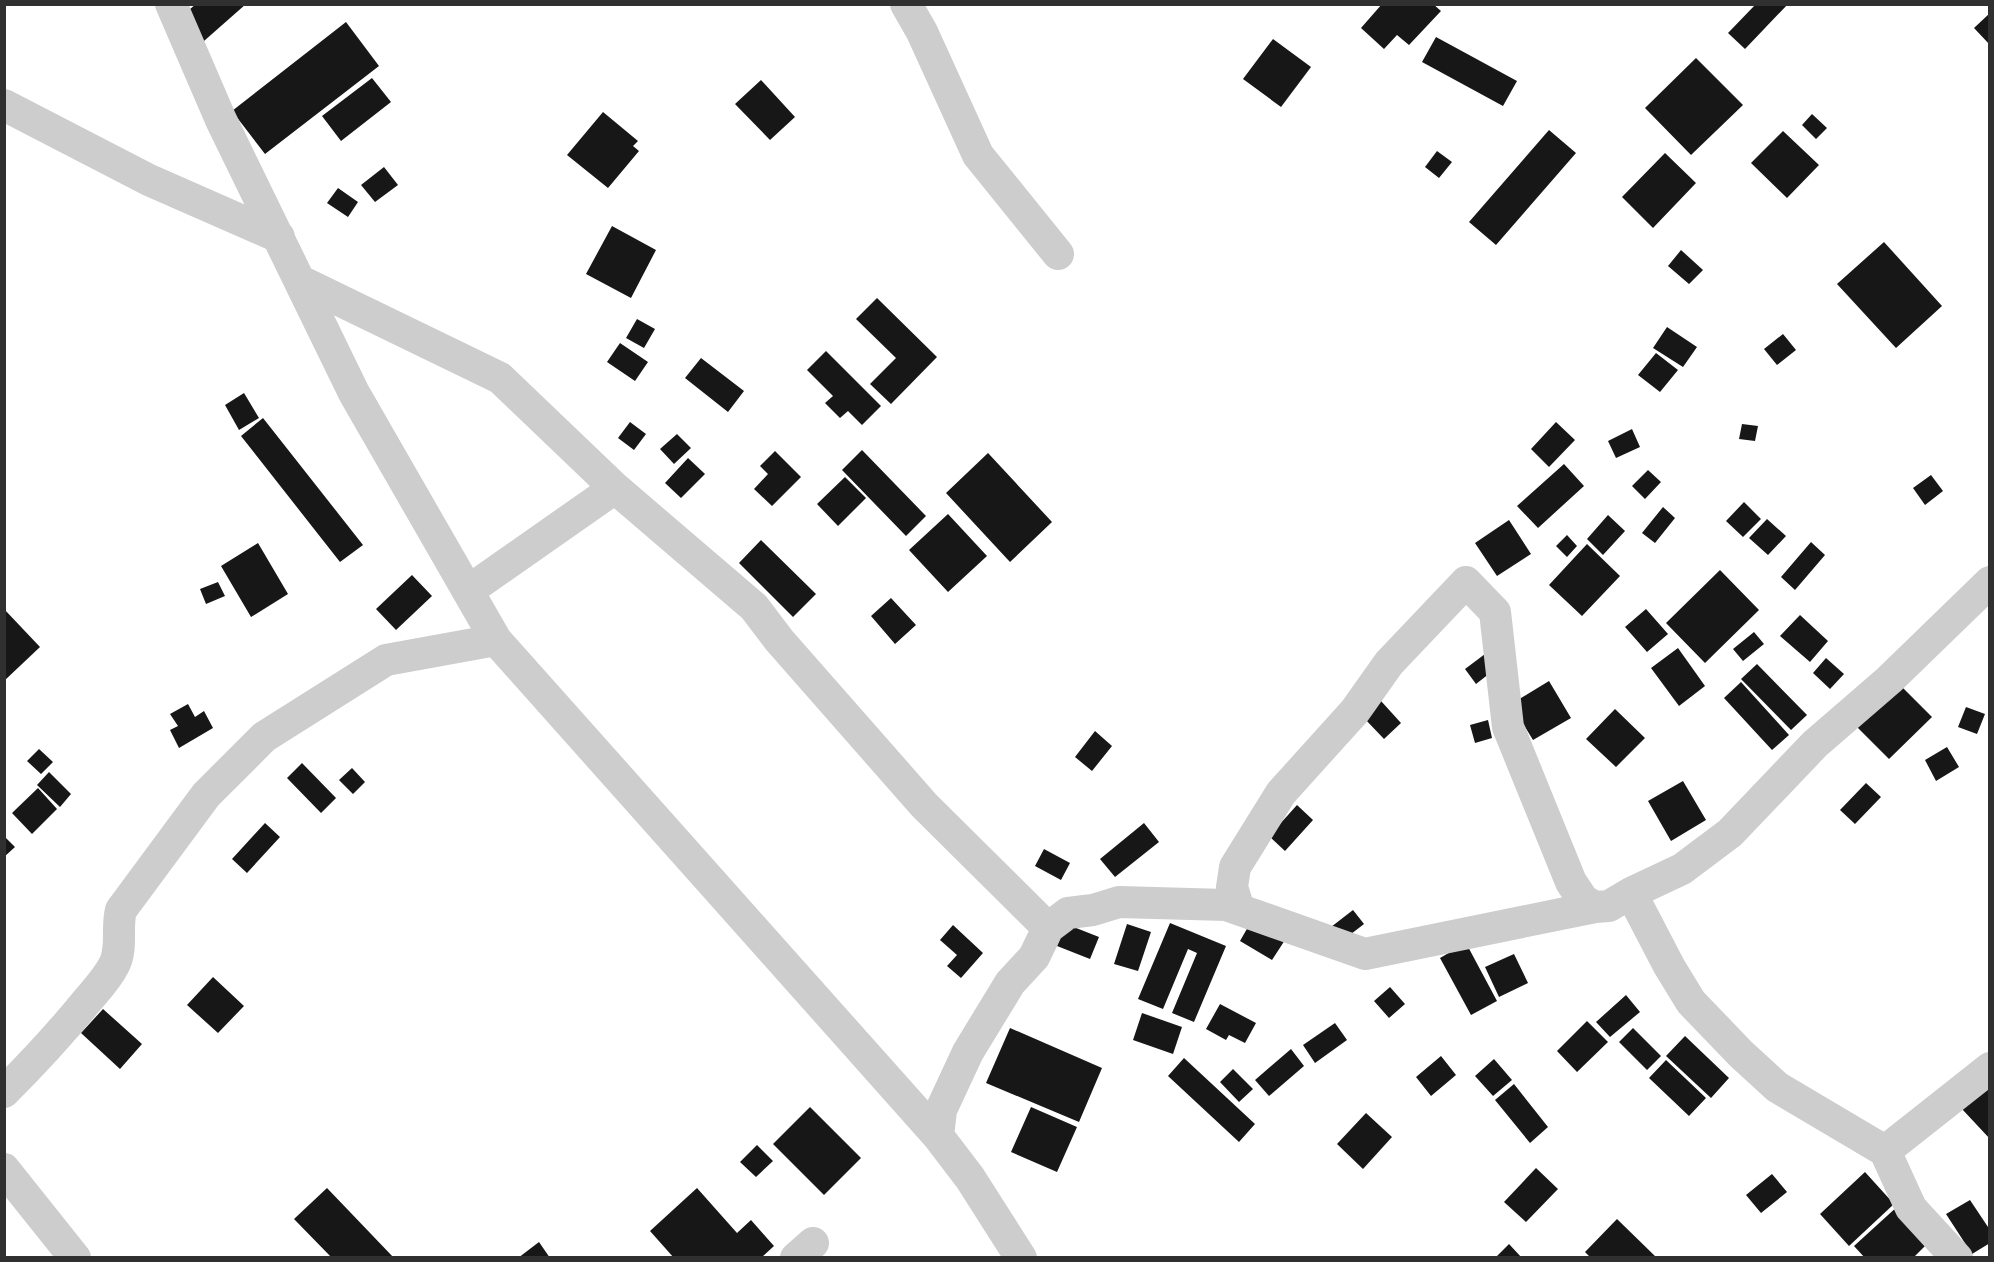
<svg xmlns="http://www.w3.org/2000/svg" width="1994" height="1262" viewBox="0 0 1994 1262" font-family="Montserrat,sans-serif">
  <style>
    .building { fill: #171717 }
    .lines { fill: none; stroke-linecap: round; stroke-linejoin: round }
    .street { stroke: #cdcdcd; stroke-width: 32 }
  </style>
  <rect width="100%" height="100%" fill="#fff"/>
  <path class="building" d="M196 4H246L204 41 183 15Z
    M1382 4H1433L1441 11 1409 45 1397 35 1384 49 1361 28Z
    M1756 4H1788L1745 49 1728 33Z
    M1990 13V45L1974 28Z
    M346 22 379 66 265 154 232 111Z
    M1436 37 1517 81 1503 106 1422 62Z
    M1273 39 1311 67 1281 107 1243 79Z
    M1696 58 1743 105 1691 155 1645 108Z
    M372 78 391 102 341 141 322 116Z
    M761 80 795 117 770 140 735 104Z
    M603 112 638 141 633 146 639 151 608 188 567 155Z
    M1812 114 1827 128 1816 139 1802 125Z
    M1549 130 1576 153 1496 245 1469 222Z
    M1783 131 1819 165 1787 198 1751 163Z
    M1437 151 1452 162 1439 178 1425 167Z
    M1665 153 1696 183 1653 228 1622 197Z
    M384 167 398 185 375 202 361 185Z
    M338 188 358 202 348 217 327 203Z
    M612 226 656 250 631 298 586 274Z
    M1884 242 1942 306 1896 348 1837 284Z
    M1681 250 1703 270 1689 284 1668 266Z
    M877 298 937 357 891 404 870 384 896 358 856 319Z
    M637 319 655 329 644 348 626 338Z
    M1667 327 1697 347 1683 367 1653 348Z
    M1783 334 1796 350 1777 365 1764 349Z
    M620 343 648 362 635 381 607 362Z
    M826 351 881 406 862 425 848 411 840 418 825 403 833 396 807 370Z
    M1656 353 1678 370 1660 392 1638 375Z
    M701 358 744 391 728 412 685 378Z
    M244 393 259 418 239 430 225 405Z
    M263 418 363 545 340 562 241 436Z
    M630 422 646 434 634 450 618 438Z
    M1556 422 1575 440 1549 467 1531 449Z
    M1742 424 1758 426 1755 441 1739 439Z
    M1632 429 1640 447 1616 458 1608 441Z
    M677 434 691 448 674 464 660 449Z
    M862 450 926 516 906 536 842 470Z
    M775 451 801 477 772 506 754 489 768 474 760 466Z
    M988 453 1052 522 1010 562 946 493Z
    M688 458 705 474 681 498 665 483Z
    M1564 464 1584 486 1538 528 1517 506Z
    M1648 470 1661 482 1645 499 1632 486Z
    M1931 475 1943 491 1925 505 1913 488Z
    M845 477 866 498 838 526 817 504Z
    M1744 502 1761 519 1743 537 1726 521Z
    M1663 507 1675 518 1655 543 1642 533Z
    M948 514 987 556 948 592 909 550Z
    M1608 515 1625 531 1603 555 1587 539Z
    M1767 519 1786 536 1768 555 1749 538Z
    M1509 520 1531 554 1497 576 1475 543Z
    M1567 535 1577 546 1567 557 1556 546Z
    M761 540 816 594 793 617 739 563Z
    M1811 542 1825 555 1795 590 1781 577Z
    M258 543 288 594 251 617 221 566Z
    M1587 544 1620 576 1582 616 1549 585Z
    M1720 570 1759 610 1705 663 1666 623Z
    M412 575 432 596 396 630 376 609Z
    M218 582 225 596 206 604 200 589Z
    M891 598 916 625 895 644 871 616Z
    M4 609 40 647 4 681Z
    M1646 609 1668 634 1647 652 1625 627Z
    M1800 615 1828 641 1810 662 1780 636Z
    M1754 632 1764 644 1743 661 1733 649Z
    M1678 648 1705 686 1679 706 1651 668Z
    M1489 651 1499 666 1476 684 1465 669Z
    M1826 658 1844 674 1830 689 1813 673Z
    M1757 664 1807 715 1791 730 1741 679Z
    M1895 680 1932 717 1889 759 1852 722Z
    M1549 681 1571 718 1533 740 1511 704Z
    M1741 682 1789 735 1772 750 1724 698Z
    M1381 701 1401 723 1384 739 1364 718Z
    M188 704 195 717 204 711 213 728 179 748 170 730 178 726 170 714Z
    M1966 707 1985 714 1977 734 1958 727Z
    M1615 709 1645 738 1616 767 1586 739Z
    M1488 720 1492 738 1475 743 1470 725Z
    M1095 731 1112 746 1092 771 1075 757Z
    M1947 747 1959 767 1936 781 1925 760Z
    M39 749 53 762 41 774 27 761Z
    M302 763 336 798 321 813 287 778Z
    M352 768 365 782 353 794 339 780Z
    M49 772 71 794 60 807 37 785Z
    M1683 781 1706 820 1671 841 1648 801Z
    M1866 783 1881 797 1855 824 1840 810Z
    M38 788 57 809 32 834 12 813Z
    M1297 805 1313 820 1285 851 1269 836Z
    M265 823 280 837 247 873 232 859Z
    M1144 823 1159 842 1115 877 1100 859Z
    M4 836 15 847 4 857Z
    M1044 849 1070 863 1061 880 1035 866Z
    M1353 910 1364 924 1342 941 1331 927Z
    M1252 920 1285 940 1272 960 1240 941Z
    M1170 923 1226 946 1194 1022 1172 1013 1197 953 1188 949 1163 1009 1138 999Z
    M1066 924 1099 937 1090 959 1057 946Z
    M1127 924 1151 932 1138 971 1114 964Z
    M953 925 983 953 961 978 947 966 957 955 940 940Z
    M1466 943 1497 1001 1471 1015 1440 958Z
    M1514 954 1528 983 1499 997 1485 967Z
    M213 977 244 1006 218 1033 187 1005Z
    M1390 987 1405 1004 1389 1018 1374 1001Z
    M1626 995 1640 1012 1610 1037 1596 1022Z
    M1220 1004 1256 1023 1245 1043 1229 1035 1226 1040 1206 1029Z
    M103 1009 142 1044 120 1069 81 1033Z
    M1142 1013 1182 1027 1173 1054 1133 1040Z
    M1587 1021 1608 1042 1577 1072 1557 1051Z
    M1335 1023 1347 1040 1315 1063 1303 1045Z
    M1010 1028 1102 1068 1079 1122 986 1083Z
    M1633 1028 1661 1056 1647 1070 1619 1042Z
    M1685 1036 1729 1078 1711 1098 1666 1056Z
    M1291 1049 1304 1066 1269 1096 1255 1080Z
    M1441 1056 1456 1075 1431 1096 1416 1077Z
    M1184 1058 1255 1124 1239 1142 1168 1076Z
    M1494 1059 1512 1080 1493 1096 1475 1076Z
    M1666 1060 1706 1098 1689 1116 1649 1078Z
    M1233 1069 1253 1089 1239 1102 1220 1082Z
    M1514 1084 1548 1127 1530 1143 1495 1100Z
    M1990 1084V1139L1962 1109Z
    M810 1107 861 1158 824 1195 773 1144Z
    M1031 1107 1077 1127 1057 1172 1011 1152Z
    M1366 1113 1392 1137 1363 1169 1337 1144Z
    M757 1145 773 1161 756 1177 740 1162Z
    M1536 1168 1558 1189 1526 1222 1504 1202Z
    M1865 1172 1894 1204 1849 1246 1820 1214Z
    M1772 1174 1787 1192 1761 1213 1746 1195Z
    M327 1188 394 1258H332L294 1219Z
    M697 1188 737 1233 751 1220 774 1246 761 1258H674L650 1231Z
    M1970 1200 1990 1230V1243L1972 1254 1946 1214Z
    M1899 1205 1931 1240 1913 1258H1865L1854 1246Z
    M1617 1219 1657 1258H1591L1585 1252Z
    M539 1242 550 1258H518Z
    M1509 1244 1522 1258H1495Z"/>
  <g class="lines">
    <path class="street" d="M171 4 221 120 354 393 496 640
      M906 4 922 32 978 155 1058 254
      M4 105 149 180 279 237
      M300 281 500 378 615 488 754 607 779 640 924 805 1048 928
      M468 591 615 488
      M1631 893 1669 966 1691 1002 1741 1054 1777 1087 1885 1151 1911 1208 1957 1258
      M1226 905 1365 954 1595 907
      M4 1092C33 1063 60 1034 86 1002 96 990 107 979 114 965 123 948 116 928 121 910L206 795 264 737 386 660 496 640 938 1136 970 1178 1021 1258
      M938 1136 941 1110 968 1052 1010 983 1034 957 1048 928 1068 913 1093 910 1119 902 1226 905 1236 900 1232 887 1235 867 1281 793 1355 711 1389 663 1466 582 1495 612 1508 727 1571 882 1583 900 1595 907 1609 906 1631 893 1682 869 1730 833 1815 744 1889 680 1990 582
      M1885 1151 1990 1068
      M4 1169 75 1258
      M796 1258 813 1243"/>
  </g>
  <rect width="1994" height="1262" fill="none" stroke="#303030" stroke-width="12"/>
</svg>
